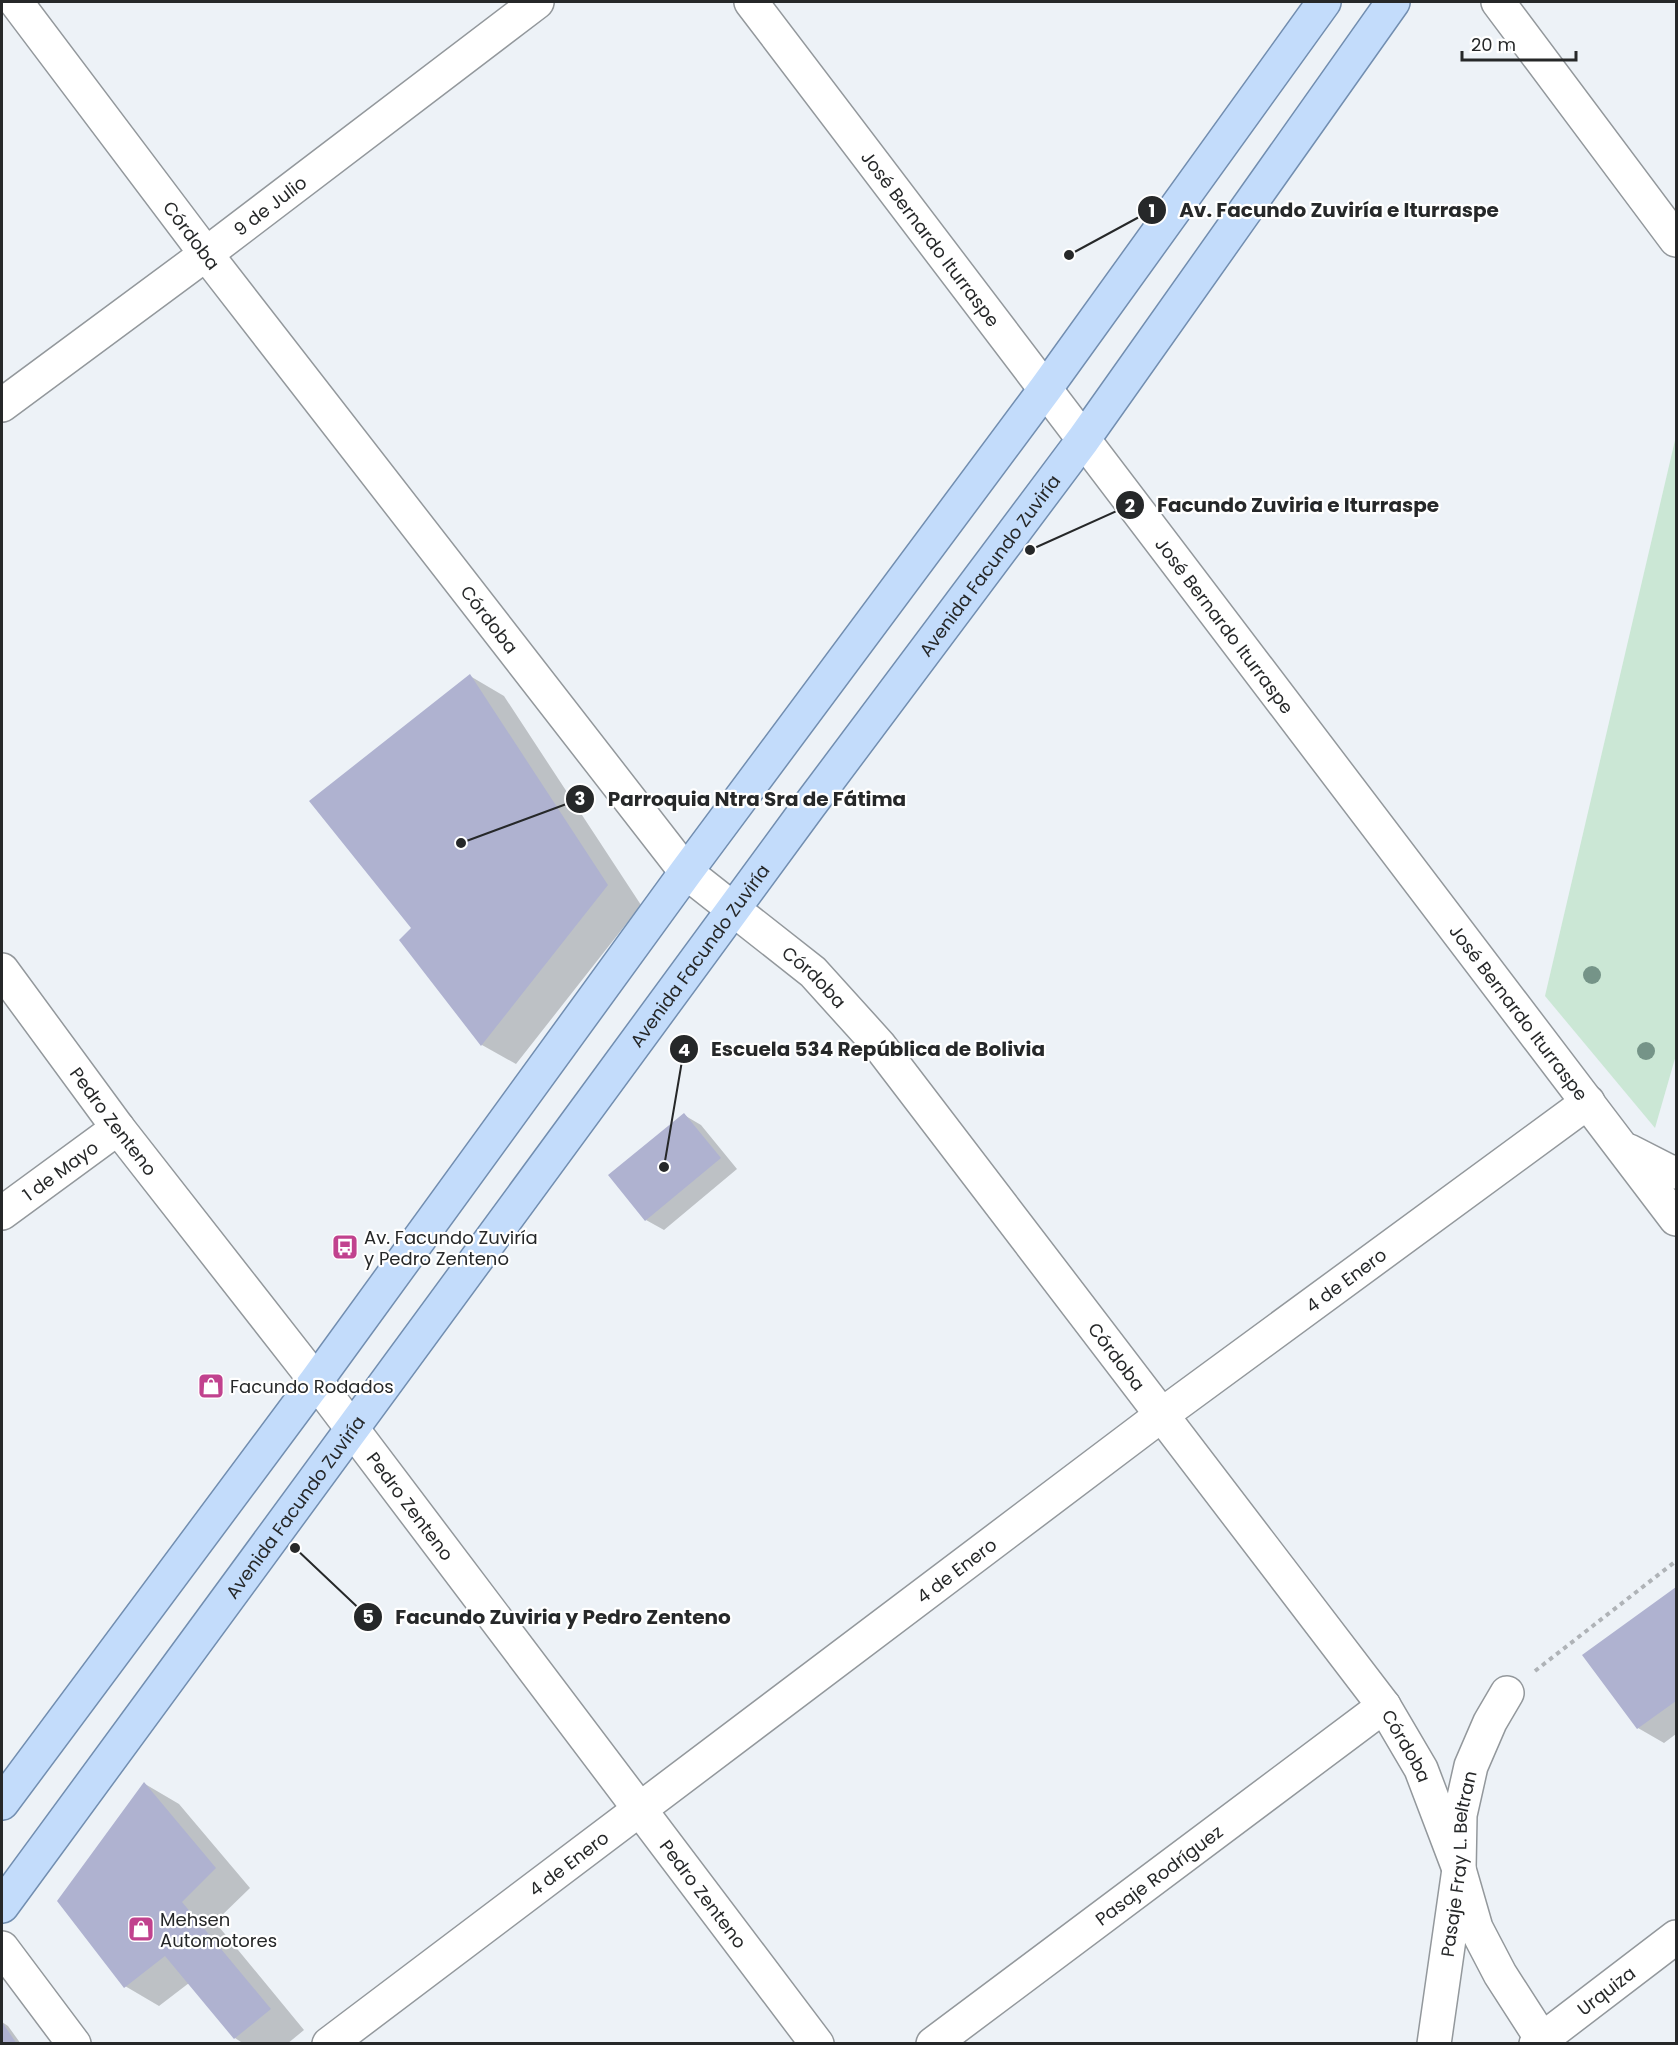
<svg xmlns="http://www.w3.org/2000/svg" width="1678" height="2045" viewBox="0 0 1678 2045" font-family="Poppins,sans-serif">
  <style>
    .green { fill: #cbe7d5 }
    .shadow { fill: #0003 }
    .building { fill: #afb2d0 }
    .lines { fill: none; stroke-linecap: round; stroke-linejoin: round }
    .minor-casing { stroke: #93989c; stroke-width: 36 }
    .major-casing { stroke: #728eb0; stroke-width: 36 }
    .path { stroke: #afb3b7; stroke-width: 4; stroke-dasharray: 4.5 4.5; stroke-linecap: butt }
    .minor { stroke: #fff; stroke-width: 33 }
    .major { stroke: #c3dcfb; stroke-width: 33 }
    .tree { fill: #759488 }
    .labels { text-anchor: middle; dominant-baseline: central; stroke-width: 4.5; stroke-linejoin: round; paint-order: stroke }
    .street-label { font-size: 18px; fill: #262829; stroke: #fff }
    .poi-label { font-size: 18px; fill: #262829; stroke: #fff; text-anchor: start }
    .leader { fill: none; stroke: #262829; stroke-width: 2 }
    .callout-dot { fill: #262829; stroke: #fff; stroke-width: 2 }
    .mark-label { font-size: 18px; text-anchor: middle; font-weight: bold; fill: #fff }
    .callout-label { font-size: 20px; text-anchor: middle; font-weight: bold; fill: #262829; stroke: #fff; stroke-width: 4.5; stroke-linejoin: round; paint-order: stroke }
  </style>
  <rect width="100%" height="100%" fill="#edf2f7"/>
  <path class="green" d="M1676 436V1055L1655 1128 1545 996Z"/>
  <path class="shadow" d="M470 676 504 696 641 905 516 1064 482 1045 413 928Z
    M684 1115 701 1125 737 1169 664 1230 646 1220Z
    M1676 1589V1734L1664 1743 1638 1728 1585 1655Z
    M145 1784 179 1804 250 1888 215 1922 304 2030 287 2044H244L235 2038 189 1983 159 2006 125 1986Z
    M2 2022 8 2026 21 2044H2Z"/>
  <path class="building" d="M470 674 608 885 481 1046 399 940 411 928 309 801Z
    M684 1113 721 1158 645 1221 608 1175Z
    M1676 1587V1701L1637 1729 1582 1655Z
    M144 1782 216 1868 182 1902 271 2009 234 2039 165 1956 124 1988 57 1901Z
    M2 2022 17 2044H2Z"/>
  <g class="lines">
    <defs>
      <g id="minor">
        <path id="s1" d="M16 2 206 254 686 872 813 972 879 1045 1384 1706 1421 1769 1459 1869 1476 1928 1500 1974 1545 2044"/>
        <path id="s2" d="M751 2 1676 1219"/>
        <path d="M1498 2 1676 240"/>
        <path id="s3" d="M2 405 206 254 537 2"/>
        <path id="s4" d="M2 970 118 1128 316 1381 817 2044"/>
        <path d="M1629 1151 1670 1172H1676"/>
        <path id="s5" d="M2 1213 118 1128"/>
        <path d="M2 1948 74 2044"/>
        <path id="s6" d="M329 2044 1163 1414 1588 1102"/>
        <path id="s7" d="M933 2044 1384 1706"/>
        <path id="s8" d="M1434 2044 1459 1869 1460 1815 1471 1766 1490 1722 1507 1693"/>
        <path id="s9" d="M1536 2044 1676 1937"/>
      </g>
      <g id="major">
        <path d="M2 1803 316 1381 686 872 1046 388 1324 2"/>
        <path id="s10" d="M2 1906 809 806 1083 440 1393 2"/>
      </g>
    </defs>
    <use href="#minor" class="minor-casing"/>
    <use href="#major" class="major-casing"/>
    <path class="path" d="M1535 1671 1676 1561"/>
    <use href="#minor" class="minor"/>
    <use href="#major" class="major"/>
  </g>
  <g class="tree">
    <circle cx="1592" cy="975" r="9"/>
    <circle cx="1646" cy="1051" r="9"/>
  </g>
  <defs>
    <symbol id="bus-square" viewBox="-11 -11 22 22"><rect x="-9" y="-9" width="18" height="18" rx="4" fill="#c1428e" stroke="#fff"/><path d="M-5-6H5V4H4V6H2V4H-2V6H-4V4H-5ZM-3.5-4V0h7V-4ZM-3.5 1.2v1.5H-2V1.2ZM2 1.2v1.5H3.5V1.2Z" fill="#fff"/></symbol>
    <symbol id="shop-square" viewBox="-11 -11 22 22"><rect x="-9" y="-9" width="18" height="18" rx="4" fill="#c1428e" stroke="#fff"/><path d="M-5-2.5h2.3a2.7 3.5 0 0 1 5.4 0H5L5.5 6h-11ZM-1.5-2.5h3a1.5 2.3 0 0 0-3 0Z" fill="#fff"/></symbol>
  </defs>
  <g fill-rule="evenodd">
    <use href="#bus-square" x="330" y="1232" width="30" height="30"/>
    <use href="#shop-square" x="196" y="1371" width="30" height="30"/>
    <use href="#shop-square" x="126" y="1914" width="30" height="30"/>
  </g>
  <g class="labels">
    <g class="street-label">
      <text stroke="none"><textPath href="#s3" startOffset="334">9 de Julio</textPath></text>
      <text stroke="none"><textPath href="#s1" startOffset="292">Córdoba</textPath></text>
      <text stroke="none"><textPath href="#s2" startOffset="297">José Bernardo Iturraspe</textPath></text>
      <text stroke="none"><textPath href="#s10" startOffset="1665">Avenida Facundo Zuviría</textPath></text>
      <text stroke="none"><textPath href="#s1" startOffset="778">Córdoba</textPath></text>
      <text stroke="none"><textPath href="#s2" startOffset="783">José Bernardo Iturraspe</textPath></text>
      <text stroke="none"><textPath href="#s10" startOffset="1179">Avenida Facundo Zuviría</textPath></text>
      <text stroke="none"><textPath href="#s1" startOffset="1264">Córdoba</textPath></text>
      <text stroke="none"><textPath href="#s2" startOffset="1269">José Bernardo Iturraspe</textPath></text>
      <text stroke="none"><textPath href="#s4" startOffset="188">Pedro Zenteno</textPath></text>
      <text stroke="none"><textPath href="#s5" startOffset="72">1 de Mayo</textPath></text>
      <text stroke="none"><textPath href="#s6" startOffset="1272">4 de Enero</textPath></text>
      <text stroke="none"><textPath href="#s1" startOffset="1750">Córdoba</textPath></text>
      <text stroke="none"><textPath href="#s10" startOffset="495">Avenida Facundo Zuviría</textPath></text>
      <text stroke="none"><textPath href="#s4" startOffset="674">Pedro Zenteno</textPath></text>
      <text stroke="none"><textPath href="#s6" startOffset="786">4 de Enero</textPath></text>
      <text stroke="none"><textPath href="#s1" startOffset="2236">Córdoba</textPath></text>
      <text stroke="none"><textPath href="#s6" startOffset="300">4 de Enero</textPath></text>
      <text stroke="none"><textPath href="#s8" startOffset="182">Pasaje Fray L. Beltran</textPath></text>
      <text stroke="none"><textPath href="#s7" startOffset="282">Pasaje Rodríguez</textPath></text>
      <text stroke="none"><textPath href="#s4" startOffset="1160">Pedro Zenteno</textPath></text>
      <text stroke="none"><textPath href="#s9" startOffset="88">Urquiza</textPath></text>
    </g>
    <g class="poi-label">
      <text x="364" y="1237">Av. Facundo Zuviría<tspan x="364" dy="21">y Pedro Zenteno</tspan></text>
      <text x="230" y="1386">Facundo Rodados</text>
      <text x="160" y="1919">Mehsen<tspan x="160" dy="21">Automotores</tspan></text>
    </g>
  </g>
  <path class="leader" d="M1069 255L1152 210M1030 550L1130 505M461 843L580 799M664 1167L684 1049M295 1548L368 1617"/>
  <g class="callout-dot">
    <circle cx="1069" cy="255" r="6"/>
    <circle cx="1030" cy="550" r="6"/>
    <circle cx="461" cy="843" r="6"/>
    <circle cx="664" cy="1167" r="6"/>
    <circle cx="295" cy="1548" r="6"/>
    <circle cx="1152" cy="210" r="15"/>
    <circle cx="1130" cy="505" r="15"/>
    <circle cx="580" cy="799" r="15"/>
    <circle cx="684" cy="1049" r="15"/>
    <circle cx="368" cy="1617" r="15"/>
  </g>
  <g class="mark-label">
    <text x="1152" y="217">1</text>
    <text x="1130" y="512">2</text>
    <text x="580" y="805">3</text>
    <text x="684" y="1056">4</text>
    <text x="368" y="1623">5</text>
  </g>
  <g class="callout-label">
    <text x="1339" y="217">Av. Facundo Zuviría e Iturraspe</text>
    <text x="1298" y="512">Facundo Zuviria e Iturraspe</text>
    <text x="757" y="806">Parroquia Ntra Sra de Fátima</text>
    <text x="878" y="1056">Escuela 534 República de Bolivia</text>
    <text x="563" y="1624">Facundo Zuviria y Pedro Zenteno</text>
  </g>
  <rect width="1678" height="2045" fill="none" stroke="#262829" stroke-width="6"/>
  <path d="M1462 51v9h114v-9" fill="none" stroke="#262829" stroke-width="3"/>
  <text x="1471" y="51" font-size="18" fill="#262829" stroke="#ffffff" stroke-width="4.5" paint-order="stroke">20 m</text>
</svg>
